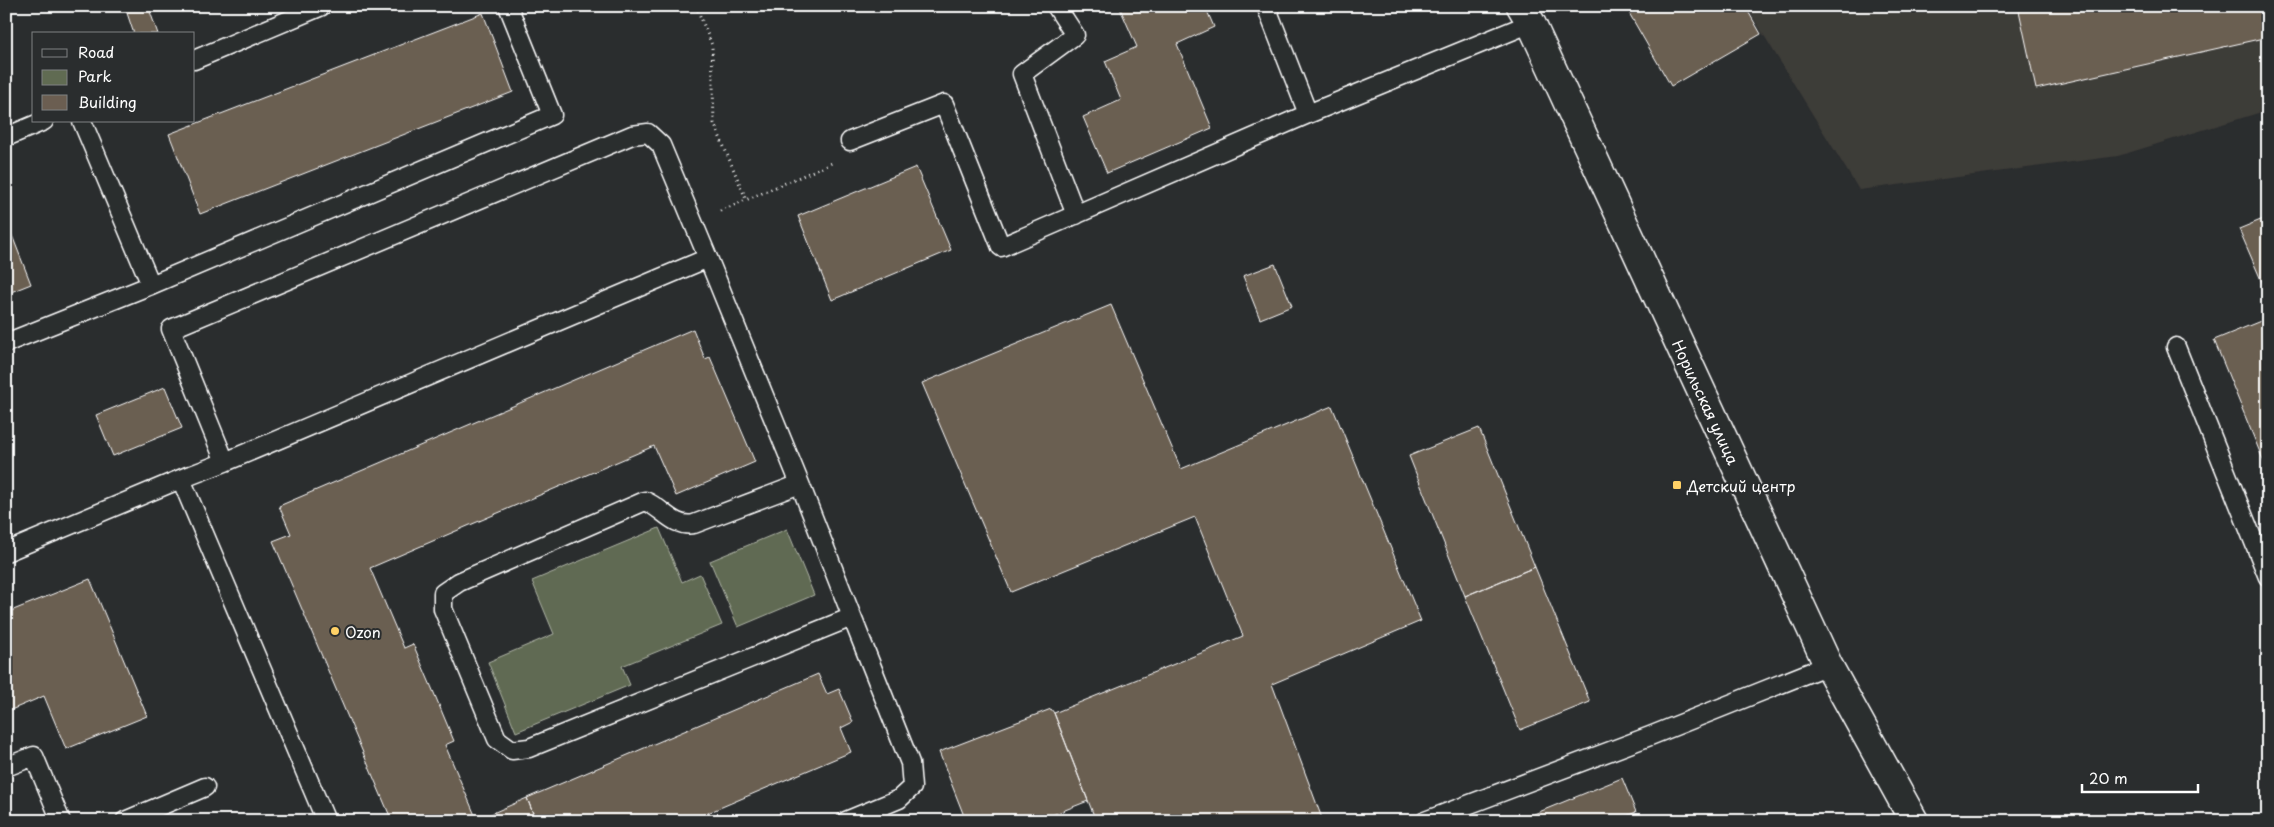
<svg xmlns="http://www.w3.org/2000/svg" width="2274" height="827" viewBox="0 0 2274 827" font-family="'Playpen Sans',sans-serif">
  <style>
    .built { fill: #3e3c38 }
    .green { fill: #606b52; stroke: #b0b5a8 }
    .building { fill: #6b5e51; stroke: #fff }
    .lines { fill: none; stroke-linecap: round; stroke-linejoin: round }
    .lane-casing { stroke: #fff; stroke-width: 21 }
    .street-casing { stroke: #fff; stroke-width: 31 }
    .path { stroke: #fff; stroke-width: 3; stroke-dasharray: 1 4; stroke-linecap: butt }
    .lane { stroke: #2a2d2e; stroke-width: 18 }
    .street { stroke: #2a2d2e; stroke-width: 28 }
    .poi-dot { fill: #ffd166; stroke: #2a2d2e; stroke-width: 2 }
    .labels { text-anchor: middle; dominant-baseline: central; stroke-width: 4; stroke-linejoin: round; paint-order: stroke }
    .street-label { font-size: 15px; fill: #fff; stroke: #2a2d2e }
    .poi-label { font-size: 15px; fill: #fff; stroke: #2a2d2e; text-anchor: start }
  </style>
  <rect width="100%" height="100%" fill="#2a2d2e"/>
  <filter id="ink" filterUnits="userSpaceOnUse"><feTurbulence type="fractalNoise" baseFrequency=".02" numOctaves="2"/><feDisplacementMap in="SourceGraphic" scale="10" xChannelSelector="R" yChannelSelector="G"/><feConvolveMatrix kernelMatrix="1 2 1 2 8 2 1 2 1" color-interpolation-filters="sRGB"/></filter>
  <g filter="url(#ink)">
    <path class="built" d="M1746 6H2268V110L2118 156 1859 190Z"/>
    <path class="green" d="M659 528 682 582 700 574 722 625 622 666 630 685 516 732 488 662 554 634 532 581Z
      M787 529 814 595 738 627 710 561Z"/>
    <path class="building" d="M128 6H148L158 34H134L125 7Z
      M1119 6H1205L1214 27 1177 44 1212 128 1107 173 1083 117 1121 100 1105 61 1137 47Z
      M1625 6H1745L1761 34 1671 86Z
      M2018 6H2268V37L2036 89Z
      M483 13 513 92 200 214 169 134Z
      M916 167 951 250 832 300 798 216Z
      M2268 217V296L2239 229Z
      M6 220 31 284 6 294Z
      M1275 264 1292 306 1260 319 1243 276Z
      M1111 305 1181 469 1332 406 1421 621 1272 684 1323 821H1096L1054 713 1243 636 1195 517 1011 592 922 383Z
      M2268 318V472L2214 340Z
      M693 329 705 359 710 357 755 462 676 496 654 446 370 568 404 648 413 644 434 693 454 741 445 745 477 820 527 798 536 821H392L273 541 291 534 279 506Z
      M165 387 182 428 113 456 96 415Z
      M1479 428 1535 567 1465 596 1409 456Z
      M1535 567 1590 702 1520 730 1465 596Z
      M90 579 147 716 66 749 44 696 6 712V613Z
      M818 674 827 694 839 689 853 722 841 728 851 752 689 821H536L527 798Z
      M1051 709 1054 713 1088 801 1037 821H966L939 752Z
      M1622 778 1636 812 1615 821H1517Z"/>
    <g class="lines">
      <defs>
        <path id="lane" d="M1056 6 1075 35 1022 74 1076 215
          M1266 6 1308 114
          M194 60 322 6
          M82 121 151 285
          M6 137 44 121
          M850 141 944 104 1001 247 1308 114 1531 23
          M708 258 661 145 648 133 632 135 171 329 225 462 708 258 800 484 852 617 529 748 512 750 497 739 443 609V593L459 582 645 501C663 508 673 528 694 524L800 484
          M6 343 151 285 552 115 508 6
          M2176 347 2268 577
          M225 462 181 479 326 821
          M6 552 190 475
          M6 767 34 756 61 821
          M125 821 205 787
          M846 821 899 799 912 787 910 763 852 617
          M1425 821 1650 736 1828 665"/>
        <path id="street" d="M1521 6 1531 23 1828 665 1914 821"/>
      </defs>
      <use href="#lane" class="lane-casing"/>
      <use href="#street" class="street-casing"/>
      <path class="path" d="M696 6 712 45 714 123 746 199
        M720 211 832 163"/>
      <use href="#lane" class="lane"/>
      <use href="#street" class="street"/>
    </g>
  </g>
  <g class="poi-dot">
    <rect x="1672" y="480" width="10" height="10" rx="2.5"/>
    <circle cx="335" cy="631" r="5"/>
  </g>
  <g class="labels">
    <g class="street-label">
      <text transform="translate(1706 402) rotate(65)">Норильская улица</text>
    </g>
    <g class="poi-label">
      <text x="1687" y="485">Детский центр</text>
      <text x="345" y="631">Ozon</text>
    </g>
  </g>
  <rect width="2274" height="827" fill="none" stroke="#2a2d2e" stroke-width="25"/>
  <rect x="12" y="12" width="2249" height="802" fill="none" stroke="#fff" stroke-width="2" filter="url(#ink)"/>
  <rect x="32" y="32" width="162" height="90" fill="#2a2d2e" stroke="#7f8182"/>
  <rect x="42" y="49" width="25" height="8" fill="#2a2d2e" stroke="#7f8182"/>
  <text x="78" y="58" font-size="15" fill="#ffffff">Road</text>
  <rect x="42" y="70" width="25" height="15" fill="#606b52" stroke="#7f8182"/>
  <text x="78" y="82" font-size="15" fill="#ffffff">Park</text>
  <rect x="42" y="95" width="25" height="15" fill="#6b5e51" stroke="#7f8182"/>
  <text x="78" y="108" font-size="15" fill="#ffffff">Building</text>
  <path d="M2082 784v8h116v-8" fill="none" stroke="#ffffff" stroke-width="2.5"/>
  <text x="2089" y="784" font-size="15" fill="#ffffff" stroke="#2a2d2e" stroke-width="4" paint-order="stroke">20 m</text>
</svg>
